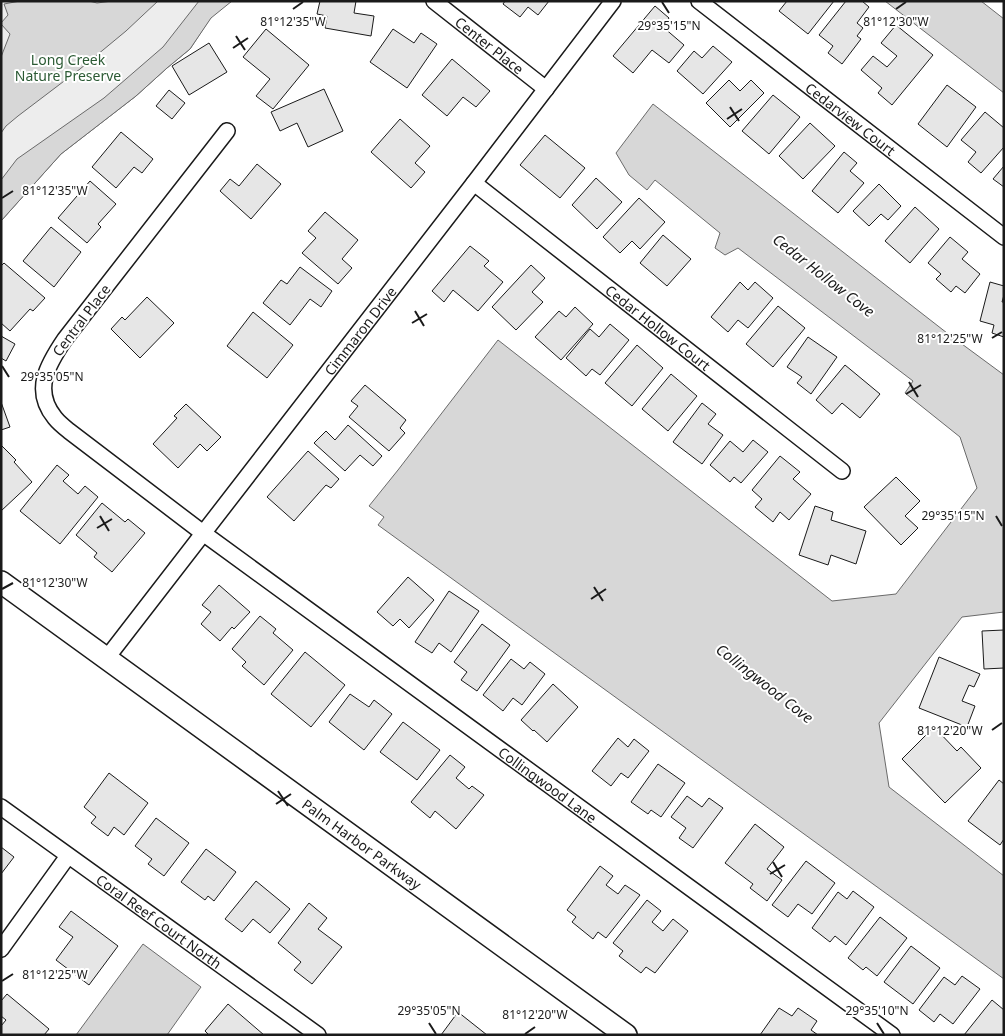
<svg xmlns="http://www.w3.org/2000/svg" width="1005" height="1036" viewBox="0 0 1005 1036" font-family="'Noto Sans',sans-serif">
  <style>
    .built { fill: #ededed; stroke: #6a6a6a }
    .water { fill: #d7d7d7; stroke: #6a6a6a }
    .building { fill: #e6e6e6; stroke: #1a1a1a }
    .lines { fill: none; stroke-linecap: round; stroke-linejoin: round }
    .street-casing { stroke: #1a1a1a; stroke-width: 18 }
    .secondary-casing { stroke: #1a1a1a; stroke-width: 24 }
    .street { stroke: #fff; stroke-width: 15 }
    .secondary { stroke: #fff; stroke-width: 21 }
    .ticks { fill: none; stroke: #1a1a1a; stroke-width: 2 }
    .labels { text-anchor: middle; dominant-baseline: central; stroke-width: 4; stroke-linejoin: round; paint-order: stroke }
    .street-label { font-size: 14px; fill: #1a1a1a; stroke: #fff }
    .park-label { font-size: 14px; fill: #2b5a34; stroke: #fff }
    .water-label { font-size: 15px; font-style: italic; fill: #1a1a1a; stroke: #fff }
    .ticks-label { font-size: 12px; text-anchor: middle; fill: #1a1a1a; stroke: #fff; stroke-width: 4; stroke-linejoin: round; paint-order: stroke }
  </style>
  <rect width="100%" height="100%" fill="#fff"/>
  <path class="built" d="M1 1H199L211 17 190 49 167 68 136 96 61 154 1 221Z"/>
  <path class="water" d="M20 1H89L97 3 112 1H158L126 31 80 69 18 116 6 126 1 133V57L10 34 1 24V23L8 15 4 4Z
    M199 1H232L211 18 190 49 167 68 136 96 61 154 1 221V180L17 159 104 98 163 47Z
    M885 1H981L1004 19V93Z
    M653 104 947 333 1004 375V612L962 617 879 723 889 787 1004 876V979L378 525 384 517 369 506 398 470 498 340 832 601 896 594 977 488 960 437 905 393 913 381 738 248 725 255 715 248 720 233 655 180 647 190 629 175 616 153Z
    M143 944 201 987 167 1035H76Z"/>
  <path class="building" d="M320 1H356L354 13 374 16 371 36 325 28 327 16 317 14Z
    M505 1H549L538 15 528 7 520 17 503 4Z
    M787 1H834L808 34 779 11Z
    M846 1H862L869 7 857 23 863 28 857 36 861 39 842 64 828 53 833 46 819 35Z
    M655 6 669 18 663 27 684 45 669 63 652 50 633 73 613 56Z
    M896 25 933 55 892 105 878 93 882 88 861 70 873 56 887 67 897 56 881 43Z
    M266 29 309 65 273 109 256 96 270 79 243 57Z
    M393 29 414 43 421 33 437 44 407 88 370 62Z
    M209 43 227 72 189 95 172 66Z
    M713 46 732 62 703 94 677 71 694 51 702 58Z
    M452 59 490 91 476 107 463 97 447 116 422 95Z
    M729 80 740 91 751 80 764 93 730 127 706 103Z
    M947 85 976 107 947 147 918 124Z
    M324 89 343 131 308 147 297 123 280 131 271 112Z
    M169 90 185 103 172 119 156 106Z
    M773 95 800 117 769 154 742 131Z
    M985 112 1004 128V147L981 173 968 162 976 152 961 140Z
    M400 119 430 146 415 163 425 172 411 188 371 152Z
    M810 123 835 146 803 179 779 156Z
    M121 132 153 159 142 173 134 167 116 188 92 167Z
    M545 135 585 168 560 198 520 165Z
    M844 152 857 163 850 171 864 183 838 213 812 191Z
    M257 164 281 184 251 219 220 191 230 179 239 186Z
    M1004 166V187L993 179Z
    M596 178 622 202 597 229 572 205Z
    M90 181 116 204 98 224 101 227 87 243 58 218Z
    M879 184 901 206 888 220 881 214 869 226 853 211Z
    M639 198 665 222 640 249 632 241 620 253 603 237Z
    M915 207 939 229 910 263 885 241Z
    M325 212 358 240 342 259 352 268 338 284 302 253 316 238 308 231Z
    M51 227 81 252 54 287 23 261Z
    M663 235 691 259 667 286 640 263Z
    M950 237 968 252 962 259 980 274 965 293 956 286 951 292 936 279 941 274 928 263Z
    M470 246 489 261 484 266 503 282 478 311 453 290 444 302 432 291Z
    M4 263 45 298 33 311 30 309 10 331 1 323V266Z
    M531 265 545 278 532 292 543 302 516 330 492 307Z
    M300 267 332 291 321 307 310 299 290 325 263 303 281 280 287 284Z
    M740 282 748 290 755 282 773 298 748 328 738 320 728 332 711 317Z
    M990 282 1004 286V295L1002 302H1004V337L992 333 994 325 980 321Z
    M147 297 174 323 140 358 111 329 122 317 125 320Z
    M778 306 805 328 773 367 746 344Z
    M575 307 593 324 561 360 535 337 559 311 566 317Z
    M253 312 293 345 267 378 227 346Z
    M610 324 629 340 600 375 592 369 586 376 566 358 590 329 599 337Z
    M1 336 15 344 6 361 1 358Z
    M808 337 837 357 811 394 797 383 802 377 787 367Z
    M637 345 663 368 632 406 605 383Z
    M845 365 880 394 860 418 842 403 832 414 816 400Z
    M671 374 697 396 668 431 642 409Z
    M365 385 406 420 400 428 405 433 389 451 349 417 358 406 351 401Z
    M1 402 10 427 1 430Z
    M702 403 716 414 708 424 723 435 702 464 673 442Z
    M186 404 221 437 207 451 200 444 178 468 153 444 177 418 174 416Z
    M348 425 382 456 373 466 360 455 345 471 314 443 326 431 335 440Z
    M753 440 768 452 741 483 734 477 730 482 710 465 730 441 743 452Z
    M1 445 16 460 14 462 32 482 1 511Z
    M308 451 339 479 331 488 326 485 294 521 267 497Z
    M780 456 800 472 793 479 811 494 789 520 780 512 773 522 755 507 762 499 752 490Z
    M57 465 69 475 63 481 78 494 85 486 98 497 60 544 20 511Z
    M896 477 920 501 905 516 918 528 901 545 864 507Z
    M102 503 125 522 128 519 145 533 112 572 94 557 97 553 76 535Z
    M815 506 833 512 831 520 866 531 856 564 831 555 828 565 799 555Z
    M408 577 434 600 409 628 400 619 393 626 377 612Z
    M219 585 250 612 234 629 232 627 220 641 201 624 211 612 202 605Z
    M449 591 479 611 451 652 439 643 432 653 415 642Z
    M260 616 276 629 273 633 293 650 264 685 242 666 246 662 232 649Z
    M482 624 510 645 477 691 461 680 467 672 454 662Z
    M1004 630V668L984 669 982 631Z
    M305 652 345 685 311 727 271 694Z
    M939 657 980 674 974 687 969 685 962 701 975 706 967 727 919 708Z
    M511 659 524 669 530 662 545 674 522 705 513 698 503 711 483 695Z
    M553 684 578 707 547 742 534 730 533 731 521 720Z
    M350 694 369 707 374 700 392 714 364 750 329 722Z
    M403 722 440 750 417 780 380 752Z
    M934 727 957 751 961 747 981 768 945 803 902 759Z
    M618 738 628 747 634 739 649 751 628 778 621 773 611 786 592 771Z
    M450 755 465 767 456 778 469 789 472 786 484 795 456 829 435 811 430 818 411 802Z
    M658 764 685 783 661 817 651 810 648 814 631 802Z
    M109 773 148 803 124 835 114 827 108 836 91 823 96 817 84 807Z
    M999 780 1004 784V839L1000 845 968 821Z
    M687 796 702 807 709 798 723 808 693 848 679 838 686 828 671 817Z
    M156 818 189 843 164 876 148 864 152 859 135 846Z
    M755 824 784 847 767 869 782 880 767 901 750 888 753 884 725 863Z
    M1 847 14 857 1 874Z
    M206 849 236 872 214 901 208 896 205 900 181 882Z
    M806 861 835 883 812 914 798 904 788 917 772 905Z
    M600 866 613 876 606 885 618 894 625 885 640 895 606 938 598 932 593 939 572 922 576 917 567 910Z
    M256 881 290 909 270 933 253 919 242 932 225 919Z
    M853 891 874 907 846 945 835 936 830 942 812 928 838 892 847 899Z
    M647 900 661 911 652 922 663 931 673 919 688 931 655 973 646 967 641 973 619 956 623 951 613 943Z
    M309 903 327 918 318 929 342 947 312 984 294 970 301 962 278 943Z
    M71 911 118 946 89 985 56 960 73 937 59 927Z
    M880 917 907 938 877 976 866 967 863 970 848 958Z
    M911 946 940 968 913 1004 884 982Z
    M962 976 980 989 953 1024 940 1014 934 1022 919 1010 944 977 955 985Z
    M7 994 49 1029 44 1035H1V1026L6 1020 1 1016V1001Z
    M992 1000 1004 1010V1035H964Z
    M228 1004 264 1035H209L205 1031Z
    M779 1008 792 1016 798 1008 817 1021 811 1030 818 1035H760Z
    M458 1012 487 1035H441Z"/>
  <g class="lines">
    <defs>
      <g id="street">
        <path id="s1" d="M434 1 546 89"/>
        <path id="s2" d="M699 1 1004 237"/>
        <path id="s3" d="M227 131 65 339C48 364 32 390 55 418 59 423 64 427 69 431L203 533 892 1035"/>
        <path id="s4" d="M474 183 842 471"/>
        <path id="s5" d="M106 659 474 183 613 1"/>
        <path id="s6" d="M1 807 318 1035"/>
        <path d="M1 949 68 856"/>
      </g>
      <g id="secondary">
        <path id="s7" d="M1 582 626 1035"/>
      </g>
    </defs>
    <use href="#street" class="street-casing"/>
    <use href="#secondary" class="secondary-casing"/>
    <use href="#street" class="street"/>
    <use href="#secondary" class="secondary"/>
  </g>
  <path class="ticks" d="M662 2 669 13M293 9 303 2M896 9 906 2M236 36 245 50M233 48 248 38M730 107 739 121M727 119 742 109M2 198 13 191M415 311 424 326M412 323 427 314M992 338 1002 332M2 366 9 377M909 382 918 397M906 394 921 385M100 516 109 531M996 516 1002 526M97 528 112 519M594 587 603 601M2 589 13 583M591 599 606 589M992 730 1002 723M278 791 288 806M276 804 291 794M773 862 782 877M770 874 785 865M2 981 13 974M429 1023 436 1034M877 1023 884 1034M525 1034 535 1027"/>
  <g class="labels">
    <g class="street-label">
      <text stroke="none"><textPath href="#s1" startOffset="71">Center Place</textPath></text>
      <text stroke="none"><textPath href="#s2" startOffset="192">Cedarview Court</textPath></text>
      <text transform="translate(81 320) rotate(-53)">Central Place</text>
      <text stroke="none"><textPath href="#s4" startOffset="234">Cedar Hollow Court</textPath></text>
      <text stroke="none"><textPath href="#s5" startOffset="415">Cimmaron Drive</textPath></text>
      <text stroke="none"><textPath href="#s3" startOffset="965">Collingwood Lane</textPath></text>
      <text stroke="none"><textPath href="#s7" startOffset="446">Palm Harbor Parkway</textPath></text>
      <text stroke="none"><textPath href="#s6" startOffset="195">Coral Reef Court North</textPath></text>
    </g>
    <g class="park-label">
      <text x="68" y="59">Long Creek<tspan x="68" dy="16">Nature Preserve</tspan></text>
    </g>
    <g class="water-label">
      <text transform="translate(824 275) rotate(38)">Cedar Hollow Cove</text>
      <text transform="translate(765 683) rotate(38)">Collingwood Cove</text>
    </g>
  </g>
  <g class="ticks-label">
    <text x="293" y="26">81°12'35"W</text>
    <text x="896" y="26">81°12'30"W</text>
    <text x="669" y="30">29°35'15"N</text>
    <text x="55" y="195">81°12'35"W</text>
    <text x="950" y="343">81°12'25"W</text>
    <text x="52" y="381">29°35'05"N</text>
    <text x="953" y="520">29°35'15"N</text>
    <text x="55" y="587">81°12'30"W</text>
    <text x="950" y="735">81°12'20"W</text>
    <text x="55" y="979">81°12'25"W</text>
    <text x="429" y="1015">29°35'05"N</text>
    <text x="877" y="1015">29°35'10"N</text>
    <text x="535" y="1019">81°12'20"W</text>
  </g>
  <rect width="1005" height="1036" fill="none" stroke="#1a1a1a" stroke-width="5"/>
</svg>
